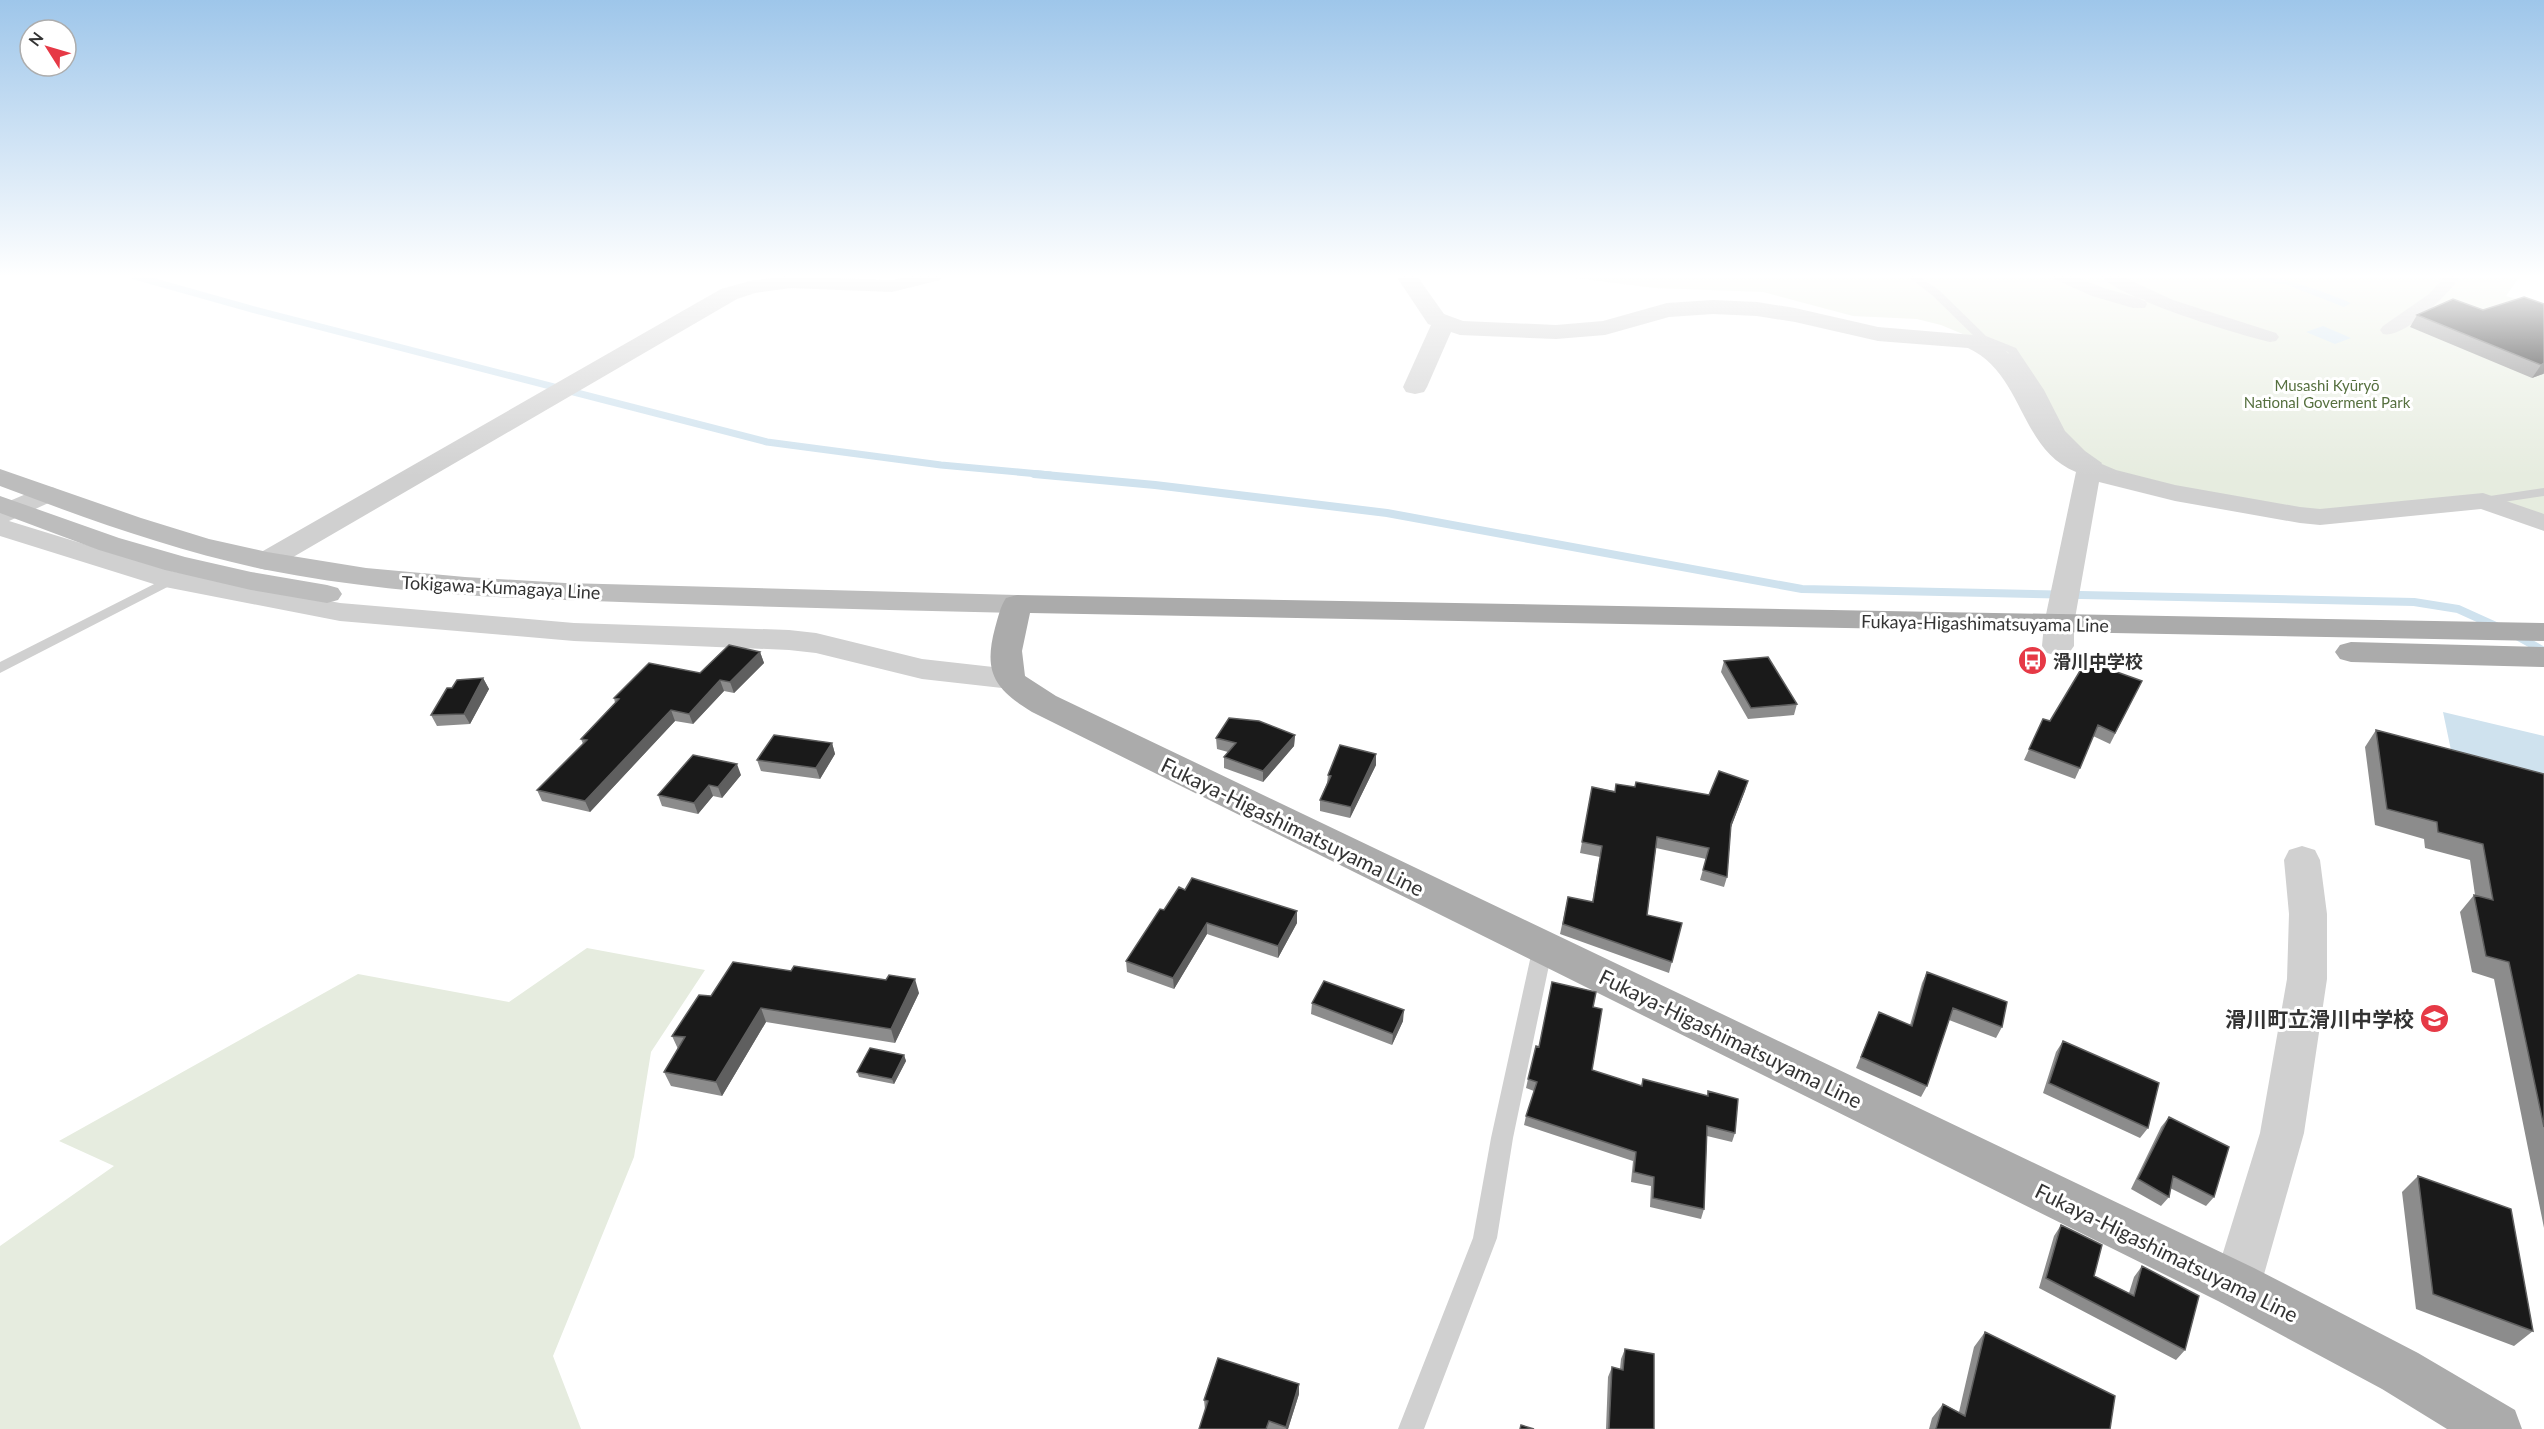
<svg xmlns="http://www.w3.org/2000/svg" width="2544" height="1429" viewBox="0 0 2544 1429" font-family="Lato,'Noto Sans JP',sans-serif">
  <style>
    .green { fill: #e6ecdf }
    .water { fill: #cfe2ee }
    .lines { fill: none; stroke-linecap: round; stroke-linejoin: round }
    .stream-far1 { stroke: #cfe2ee; stroke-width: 7 }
    .stream { stroke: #cfe2ee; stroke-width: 8 }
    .service { fill: #d0d0d0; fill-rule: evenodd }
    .pedestrian { fill: #d0d0d0; fill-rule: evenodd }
    .minor { fill: #d0d0d0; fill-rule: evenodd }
    .tertiary { fill: #d0d0d0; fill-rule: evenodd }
    .secondary { fill: #bdbdbd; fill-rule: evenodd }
    .primary { fill: #ababab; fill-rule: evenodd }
    .wall { fill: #8c8c8c }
    .shaded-wall { fill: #5f5f5f }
    .building { fill: #1a1a1a; stroke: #5f5f5f; stroke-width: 1.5 }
    .labels { text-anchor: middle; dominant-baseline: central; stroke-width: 6; stroke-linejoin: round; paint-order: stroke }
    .far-park-label { font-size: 15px; fill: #56703f; stroke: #fff }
    .street-label { font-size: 18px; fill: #333; stroke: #fff }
    .poi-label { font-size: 18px; font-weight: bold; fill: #333; stroke: #fff; text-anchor: start }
    .near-street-label { font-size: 21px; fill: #333; stroke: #fff }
    .near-poi-label { font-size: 21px; font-weight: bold; fill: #333; stroke: #fff; text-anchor: end }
  </style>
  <rect width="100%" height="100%" fill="#fff"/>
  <path class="green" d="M1558 276H2520L2506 296 2544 307V516L2485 495 2326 513 2242 501 2097 468 1970 337 1941 325 1917 319 1853 316 1763 292 1655 288Z
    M587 948 705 970 651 1052 634 1157 553 1356 581 1429H0V1246L114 1166 59 1141 358 974 509 1002Z"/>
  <path class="water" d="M2250 276C2284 276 2319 290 2351 303L2344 307 2285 284H2276Z
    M2323 326 2351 338 2335 344 2306 332Z
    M2443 712 2544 736V779L2452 755Z"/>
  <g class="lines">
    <path class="stream-far1" d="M134 276 255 310 767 442 941 465 1050 475"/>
    <path class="stream" d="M1034 474 1155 485 1387 513 1802 589 2414 602 2458 609 2500 628
      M2515 635 2544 651"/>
    <path class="service" d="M1907 276H1919L1940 291 1986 336 2016 348 2044 390 2065 431 2085 451 2102 463 2100 466H2090L2075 457 2055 436 2032 390 2008 352 1978 340 1932 295Z
      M2544 488V496L2483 505 2476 501 2483 497Z
      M178 572 185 576 183 579 0 673V662Z
      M1543 938 1550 941 1553 946 1513 1138 1497 1238 1424 1429H1398L1473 1238 1491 1138 1533 946 1536 941Z"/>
    <path class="pedestrian" d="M2052 276H2074L2104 288 2145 300 2147 304 2145 308H2133L2092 296 2054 279Z
      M2101 276H2121L2173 300 2276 333 2279 337 2276 341 2270 342C2239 335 2118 298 2101 276Z
      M2445 276H2461C2449 293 2405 339 2383 334L2380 330 2383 326 2429 294Z"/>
    <path class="minor" d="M784 276 892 280 911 276H944L940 280 892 292 791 288 755 293 737 299 276 567 266 570 256 567 252 561 256 555 721 289 750 281Z
      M1396 276H1417L1444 314 1463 321 1556 325 1603 321 1667 303 1713 300 1757 302 1795 308 1878 327 1973 335 1998 345 2012 356 2026 375 2060 435 2071 448 2090 459 2116 470 2175 485 2300 507 2320 509 2483 493 2544 514V531L2481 509 2320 525 2300 523 2175 501 2099 482 2074 624V646L2069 653 2058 656 2047 653 2042 646 2044 624 2076 472C2019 449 2024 374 1968 348L1878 341 1795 322 1757 316 1713 314 1669 317 1605 335 1556 339 1460 335 1451 332 1427 387 1424 392 1415 394 1406 392 1403 387 1431 325 1428 324Z
      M45 486 55 488 59 494 55 500 9 521 175 572 340 603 574 623 789 630 816 633 922 659 1011 669 1022 672 1027 679 1022 686 1011 689 922 679 816 653 789 650 574 641 340 621 160 586 0 536V505Z"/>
    <path class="tertiary" d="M2302 846 2315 850 2320 860 2327 914V979L2304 1133 2261 1285 2254 1302 2237 1308 2220 1302 2213 1285 2260 1133 2287 979 2289 914 2284 860 2289 850Z"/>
    <path class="secondary" d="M0 469 141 518 209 539 267 552 366 568 465 577 565 583 1017 595 1028 598 1032 604 1028 610 1017 613C894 610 772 607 649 603 521 599 393 595 267 570 175 551 87 519 0 486Z
      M0 496 119 538 185 557 251 572 327 585 338 588 342 594 338 600 327 603 251 590 165 570 99 550 0 513Z"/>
    <path class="primary" d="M1017 595 2544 623V641L1030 613 1022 651 1025 676 1056 696 2254 1268 2418 1353 2515 1410 2522 1429H2447L2382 1389 2220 1302 1032 712C995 689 983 673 995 628 998 618 1000 607 1006 598Z
      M2351 642 2544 647V667L2351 662 2340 659 2335 652 2340 645Z"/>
  </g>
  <path class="wall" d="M2544 304V374H2543L2532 378 2410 327 2417 315Z
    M760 652 764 663 734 693 724 691 693 724 675 721 590 812 542 801 537 790 583 744 581 739 615 703 614 698 700 673Z
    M1724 661 1797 704 1794 715 1748 719 1721 672Z
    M483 678 489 689 470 724 437 726 431 715 452 688Z
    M2142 681 2110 744 2093 736 2080 768 2075 779 2024 760 2043 719 2050 721Z
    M2376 730 2544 774V1228L2494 979 2472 972 2460 912 2474 895H2475L2470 860 2425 848 2424 839 2375 825 2365 747Z
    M1295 735 1294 746 1263 782 1224 768V757L1228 752 1217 749 1216 738Z
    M832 743 835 754 820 779 761 771 757 760Z
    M1376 754V765L1350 818 1320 811V800L1327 783 1328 775Z
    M741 775 722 798 713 796 698 814 662 806 658 795Z
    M1748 781 1731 827 1727 877 1724 887 1700 880 1706 859 1656 848 1647 915 1682 923 1669 973 1560 934 1568 897 1592 902 1600 857 1580 853 1592 787 1615 791 1616 784 1635 787 1636 782 1709 795Z
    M1185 890 1297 911V923L1278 958 1207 934 1174 989 1127 972 1126 961 1164 910Z
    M1927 972 2002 1027 1996 1038 1949 1020 1927 1086 1921 1097 1856 1068 1879 1012 1910 1025 1922 983Z
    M919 993 895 1043 766 1022 722 1096 671 1086 664 1072 678 1049 672 1036 711 996Z
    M1312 1003 1403 1021 1392 1045 1311 1014Z
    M1593 1007 1592 1070 1641 1086 1643 1079 1707 1096 1708 1091 1735 1133 1732 1142 1707 1136 1704 1209 1701 1219 1650 1207 1651 1186 1631 1182 1633 1161 1524 1125 1526 1116 1534 1091 1526 1088 1528 1079Z
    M2063 1041 2148 1128 2140 1138 2043 1093 2056 1052Z
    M904 1055 906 1061 894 1084 859 1077 857 1072Z
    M2169 1117 2214 1197 2206 1206 2170 1188 2169 1197 2161 1206 2131 1189 2161 1127Z
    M2418 1176 2533 1331 2514 1346 2416 1309 2402 1192Z
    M2061 1225 2094 1276 2129 1293 2134 1277 2142 1266 2185 1350 2176 1360 2039 1288 2054 1236Z
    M1985 1332 2110 1429H1929L1932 1418 1943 1404 1959 1412 1974 1347Z
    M1625 1349 1654 1429H1606L1608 1377 1612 1367 1620 1369 1621 1359Z
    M1299 1384V1394L1288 1429H1199L1205 1410 1204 1400Z"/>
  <path class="shaded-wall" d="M2544 363V372L2543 374 2532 378 2541 365Z
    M760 652 764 663 734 693 730 682Z
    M483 678 489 689 470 724 464 714Z
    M720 680 724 691 693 724 689 714Z
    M671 710 675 721 590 812 585 801Z
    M1295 735 1294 746 1263 782V771Z
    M832 743 835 754 820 779 816 768Z
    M1376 754V765L1350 818 1351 807Z
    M737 764 741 775 722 798 718 787Z
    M1748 781 1745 791 1728 835 1731 824Z
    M709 785 713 796 698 814 694 803Z
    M1297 911V923L1278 958V946Z
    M1207 923V934L1174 989 1173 978Z
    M915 979 919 993 895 1043 891 1029Z
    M761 1008 766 1022 722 1096 716 1082Z
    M1404 1010 1403 1021 1392 1045 1393 1034Z
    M904 1055 906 1061 894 1084 892 1079Z
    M1299 1384V1394L1288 1429H1286Z"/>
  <path class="building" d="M2524 297 2544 304V363L2541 365 2417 315 2453 299 2483 310Z
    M729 645 760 652 730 682 720 680 689 714 671 710 585 801 537 790 587 740 581 739 619 699 614 698 649 663 700 673Z
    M1768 657 1797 704 1751 708 1724 661Z
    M2086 661 2142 681 2115 733 2098 725 2080 768 2029 749 2043 719 2050 721Z
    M483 678 464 714 431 715 447 688H452L457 680Z
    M1229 718 1259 721 1295 735 1263 771 1224 757 1236 743 1216 738Z
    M2376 730 2544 774V1127L2509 962 2486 956 2474 895 2493 900 2483 844 2438 832 2437 822 2387 809Z
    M774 735 832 743 816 768 757 760Z
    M1340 745 1376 754 1351 807 1320 800 1331 776 1328 775Z
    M693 755 737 764 718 787 709 785 694 803 658 795Z
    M1719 771 1748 781 1731 824 1727 877 1703 870 1709 848 1657 837 1647 915 1682 923 1672 962 1563 924 1568 897 1593 902 1602 846 1582 842 1592 787 1615 792 1616 784 1635 787 1636 782 1709 795Z
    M1192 878 1297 911 1278 946 1207 923 1173 978 1126 961 1160 909 1164 910 1179 887 1185 890Z
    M733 962 791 971 794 966 886 980 889 975 915 979 891 1029 761 1008 716 1082 664 1072 685 1037 672 1036 699 995 711 996Z
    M1927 972 2007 1002 2002 1027 1953 1008 1927 1086 1861 1057 1879 1012 1912 1026Z
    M1324 981 1404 1010 1393 1034 1312 1003Z
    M1552 982 1596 992 1593 1007 1602 1009 1592 1070 1642 1086 1643 1079 1708 1096V1091L1738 1099 1735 1133 1707 1126 1704 1209 1653 1198 1654 1177 1634 1172 1636 1152 1526 1116 1537 1082 1528 1079 1536 1046 1539 1047Z
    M2063 1041 2159 1083 2148 1128 2049 1083Z
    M870 1048 904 1055 892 1079 857 1072Z
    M2169 1117 2229 1147 2214 1197 2173 1176 2169 1197 2138 1179Z
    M2418 1176 2511 1209 2533 1331 2433 1294Z
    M2061 1225 2102 1245 2094 1276 2134 1296 2142 1266 2199 1296 2185 1350 2046 1278Z
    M1985 1332 2115 1396 2110 1429H1936L1943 1404 1965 1416Z
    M1625 1349 1654 1354V1429H1609L1612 1367 1623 1370Z
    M1218 1358 1299 1384 1286 1427 1269 1421 1266 1429H1199L1208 1401 1204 1400Z
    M1521 1425 1534 1429H1520Z"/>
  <linearGradient id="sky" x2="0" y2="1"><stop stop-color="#9ec6ea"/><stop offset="0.58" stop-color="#fff"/><stop offset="1" stop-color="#fff" stop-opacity="0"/></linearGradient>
  <rect width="2544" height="476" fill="url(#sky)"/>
  <defs>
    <symbol id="bus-disc" viewBox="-11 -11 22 22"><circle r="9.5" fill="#e63946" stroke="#fff"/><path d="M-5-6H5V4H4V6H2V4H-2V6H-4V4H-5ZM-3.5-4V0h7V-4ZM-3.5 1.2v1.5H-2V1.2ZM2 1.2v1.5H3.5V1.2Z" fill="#fff"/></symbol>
    <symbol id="school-disc" viewBox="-11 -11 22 22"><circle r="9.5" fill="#e63946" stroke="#fff"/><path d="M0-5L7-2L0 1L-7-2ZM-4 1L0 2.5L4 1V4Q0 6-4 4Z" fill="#fff"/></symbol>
  </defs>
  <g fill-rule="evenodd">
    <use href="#bus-disc" x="2016" y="644" width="33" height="33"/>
    <use href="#school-disc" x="2418" y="1002" width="33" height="33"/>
  </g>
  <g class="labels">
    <g class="far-park-label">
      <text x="2327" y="385">Musashi Kyūryō<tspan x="2327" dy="17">National Goverment Park</tspan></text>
    </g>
    <g class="street-label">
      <text transform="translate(501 587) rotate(3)">Tokigawa-Kumagaya Line</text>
      <text transform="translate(1985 623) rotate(1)">Fukaya-Higashimatsuyama Line</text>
    </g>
    <g class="poi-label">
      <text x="2053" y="661">滑川中学校</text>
    </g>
    <g class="near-street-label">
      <text transform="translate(1293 826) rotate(26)">Fukaya-Higashimatsuyama Line</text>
      <text transform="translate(1731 1038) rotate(26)">Fukaya-Higashimatsuyama Line</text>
      <text transform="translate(2167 1252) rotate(26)">Fukaya-Higashimatsuyama Line</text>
    </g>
    <g class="near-poi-label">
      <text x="2414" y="1018">滑川町立滑川中学校</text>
    </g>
  </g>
  <g transform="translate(48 48) rotate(307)"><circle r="28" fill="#ffffff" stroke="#adadad" stroke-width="1.5"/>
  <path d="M0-4.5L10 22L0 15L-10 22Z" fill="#e63946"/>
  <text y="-9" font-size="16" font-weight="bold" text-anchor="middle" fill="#333333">N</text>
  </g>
</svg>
